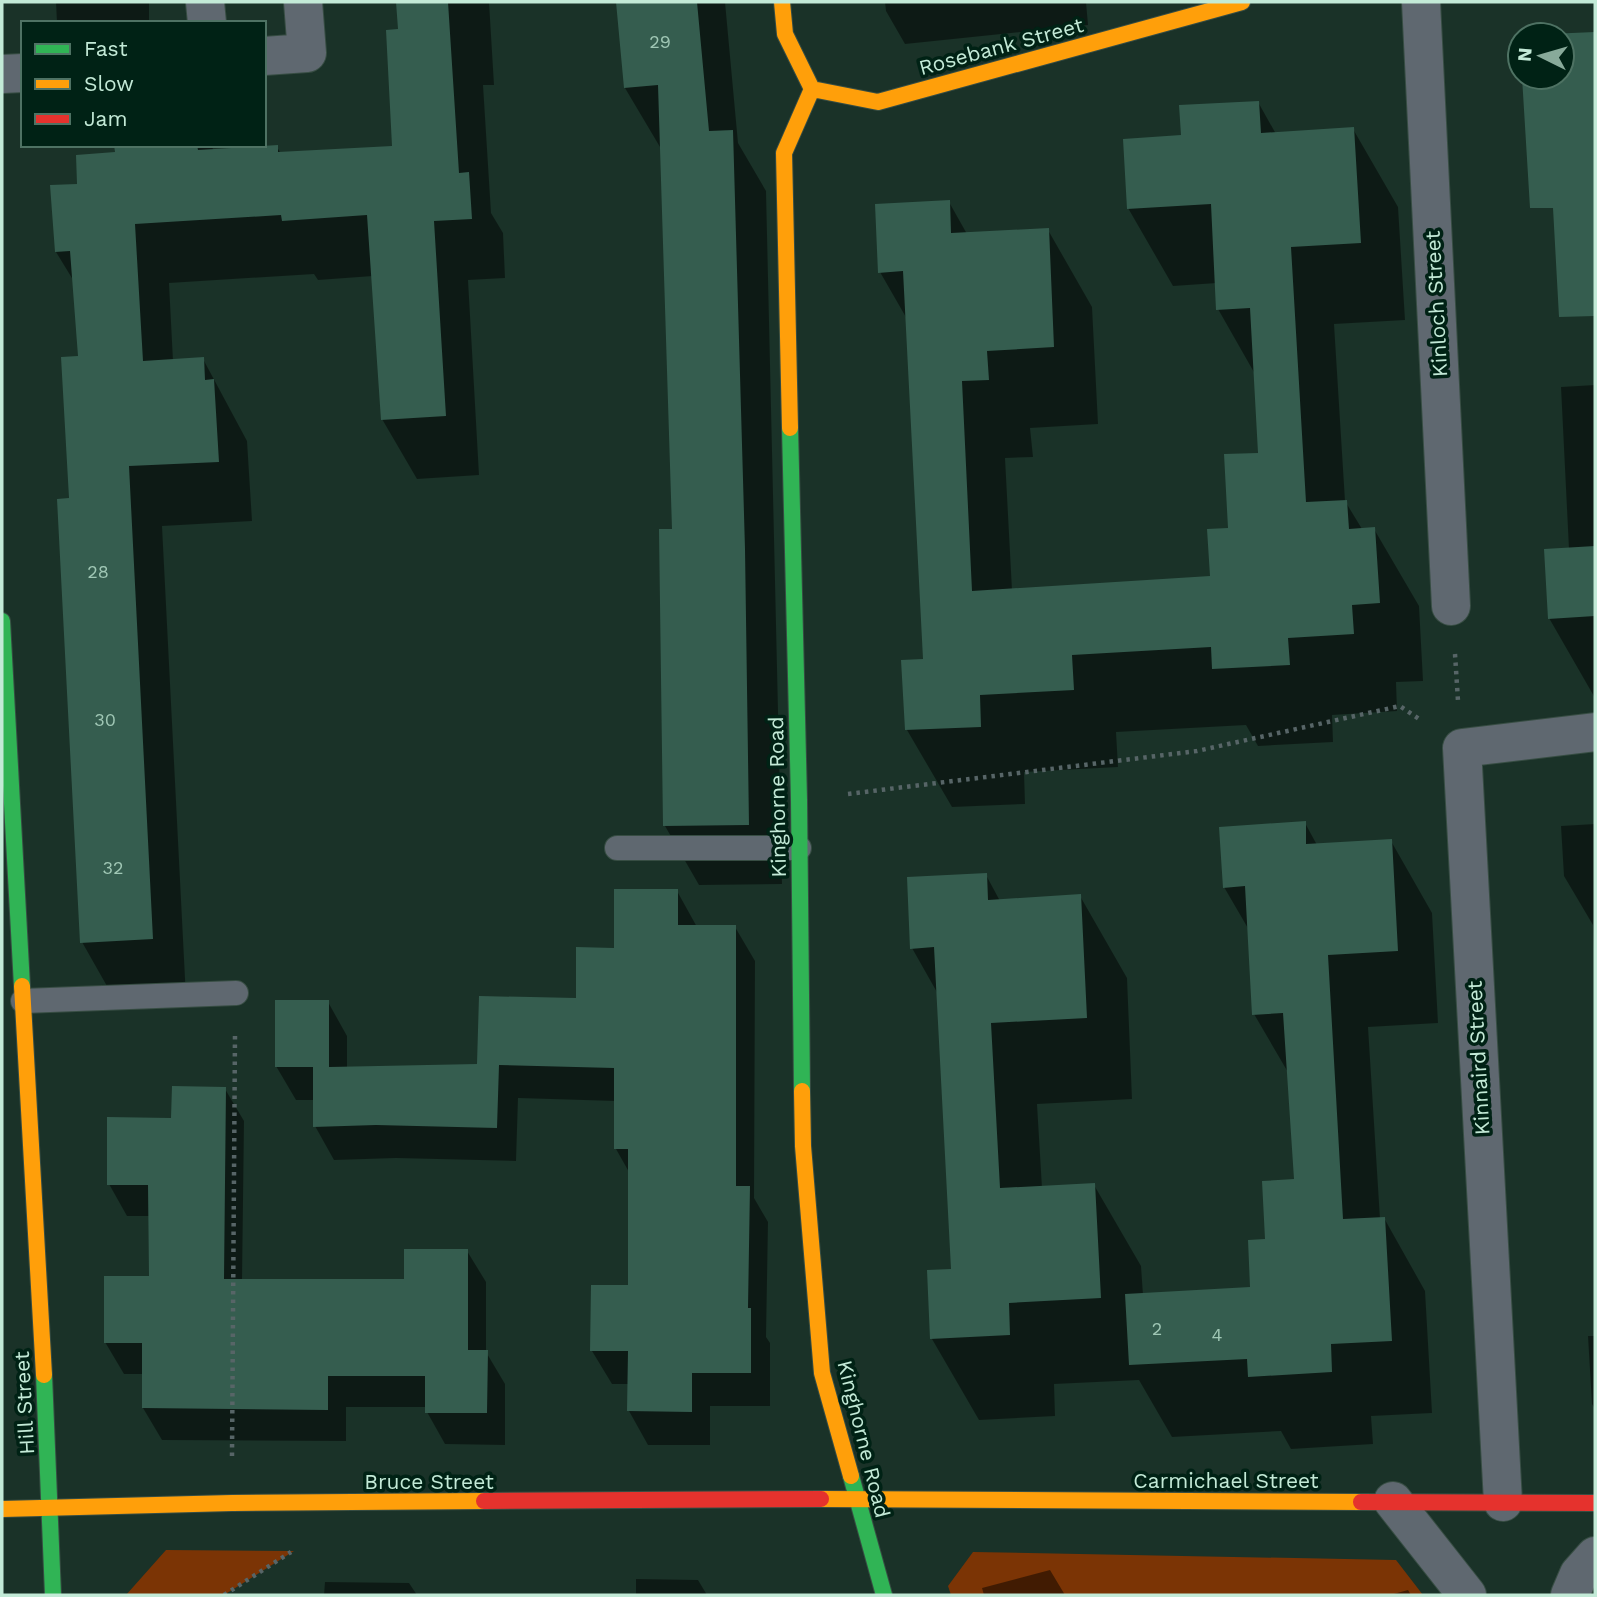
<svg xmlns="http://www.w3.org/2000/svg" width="1597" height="1597" viewBox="0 0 1597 1597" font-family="'Work Sans',sans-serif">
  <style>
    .green { fill: #7b3405 }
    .shadow { fill: #0007 }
    .building { fill: #355d4f }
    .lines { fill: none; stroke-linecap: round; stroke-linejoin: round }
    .lane-casing { stroke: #374d43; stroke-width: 26 }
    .street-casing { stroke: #374d43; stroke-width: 40 }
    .fast-casing { stroke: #374d43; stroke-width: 18 }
    .slow-casing { stroke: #374d43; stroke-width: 18 }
    .jam-casing { stroke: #374d43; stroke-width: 18 }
    .path { stroke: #576567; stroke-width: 4.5; stroke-dasharray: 3.5 5; stroke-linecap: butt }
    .lane { stroke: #5f6870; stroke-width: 24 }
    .street { stroke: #5f6870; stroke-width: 38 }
    .fast { stroke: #30b455; stroke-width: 16 }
    .slow { stroke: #ff9f0a; stroke-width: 16 }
    .jam { stroke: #e5322d; stroke-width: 16 }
    .labels { text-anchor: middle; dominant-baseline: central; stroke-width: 7; stroke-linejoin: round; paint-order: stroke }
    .number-label { font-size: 18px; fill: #a0c7b5 }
    .street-label { font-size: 21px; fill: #c3ead7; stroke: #002215 }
  </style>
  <rect width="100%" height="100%" fill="#1a3228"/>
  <path class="green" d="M166 1550 294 1551 224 1595H126Z
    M973 1552 1396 1560 1423 1595H951L948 1586Z"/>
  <path class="shadow" d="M56 2H149V23H57Z
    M398 2H489L494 85H483L491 213 503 233 505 278 468 280 479 475 417 479 382 419 373 276 318 280 314 274 169 283 173 361 203 359 247 441 252 521 162 526 186 998 116 1002 82 942 71 500 80 357 75 283 56 252 79 185 117 154 116 145H211L214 151 277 147 281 154 394 147 399 31Z
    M617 2H725L738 143 766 191 782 884 699 885 665 826 674 531 662 147H660L625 88Z
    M885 2H1089H1086L1088 25 905 44 886 11Z
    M1595 34V305L1557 238 1552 144 1524 77H1562V35Z
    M1258 102 1276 134 1353 129 1398 207 1405 320 1334 324 1345 501 1362 529H1374L1419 606 1423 681 1396 682 1397 711 1332 715 1333 742 1258 746 1246 725 1116 732 1118 767 1024 772 1025 804 952 807 907 730 925 661 907 319 880 272 949 202 967 234 1048 230 1092 307 1098 424 1030 428 1033 457 1005 458 1012 590 1212 578 1260 454 1255 374 1218 309 1217 283 1173 286 1128 208 1183 137Z
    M1595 385V698L1549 618 1569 549 1561 387Z
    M1305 823 1317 845 1391 841 1432 913 1438 1023 1368 1027 1380 1219 1384 1218 1425 1291 1432 1413 1371 1416 1373 1444 1291 1449 1281 1431 1172 1437 1139 1380 1054 1384 1055 1416 979 1420 932 1339 953 1270 938 994 912 948 986 875 1000 901 1080 896 1127 978 1132 1099 1037 1104 1042 1188 1094 1185 1141 1266 1143 1295 1252 1289 1267 1241 1296 1181 1289 1074 1254 1014 1249 930 1224 887Z
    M1595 824V972L1593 925 1564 876 1561 826Z
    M677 891 697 927H735L755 961 754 1198 768 1222 766 1337 770 1343V1406H710V1445H648L629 1411V1384H612L592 1351 630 1287 629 1172 616 1149V1101L518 1098 516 1161 396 1158 334 1160 315 1126V1100H296L276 1066 328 1002 347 1036V1068L479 1066 578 1000 615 950Z
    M225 1089 244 1121 242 1281H405L467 1251 486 1282V1352L505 1384V1445L445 1444 427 1412V1407H346V1441L162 1440 143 1408V1374H124L105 1342 150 1278V1216H127L109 1184 172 1119Z
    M1588 1336H1595V1409L1592 1404Z
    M1050 1570 1065 1595H984L982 1588Z
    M636 1579 698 1580 707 1595H636Z
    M325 1582 409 1583 417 1595H324Z
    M1408 1590 1411 1595H1390Z"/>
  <path class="building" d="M396 2H448L459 173 469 172 472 219 434 221 446 416 381 420 367 215 282 221 281 215 135 224 143 361 204 357 205 380 214 379 219 462 129 466 153 939 80 943 57 499 69 498 61 357 78 356 70 251 55 252 50 185 77 184 76 155 115 152 114 145H197L198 150 278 145V152L392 146 386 30 398 29Z
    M616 2H697L709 131 733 130 745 549 749 825 663 826 659 529H672L658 85 624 88Z
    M1595 32V316L1559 317 1553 208H1530L1522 77H1562V35H1525Z
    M1259 101 1261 133 1354 127 1361 243 1291 247 1306 502 1347 500 1349 529 1375 527 1380 603 1352 605 1354 634 1288 638 1290 665 1212 669 1211 647 1072 655 1074 690 980 695 981 727 905 730 901 660 923 659 903 271 878 273 875 204 950 200 951 233 1049 228 1054 347 987 351 989 380 962 381 972 591 1210 576 1207 529 1228 528 1224 454 1258 453 1250 308 1216 310 1211 204 1127 209 1123 139 1181 135 1179 105Z
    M1595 546V616L1548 619 1544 549Z
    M1306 821V844L1392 839 1398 951 1328 955 1343 1219 1385 1217 1392 1341 1331 1344 1332 1372 1248 1377 1247 1359 1129 1365 1125 1294 1250 1287 1248 1240 1265 1239 1262 1181 1294 1179 1283 1013 1252 1015 1245 886 1223 888 1219 827Z
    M987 873 988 900 1081 894 1087 1018 991 1023 1000 1188 1095 1183 1101 1298 1009 1303 1010 1335 930 1339 927 1270 951 1269 934 947 910 949 907 877Z
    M614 889H678V925H736V1186H750L748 1308H751V1373H692V1412L627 1411 628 1351H590L591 1285H628V1149H614V1068L499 1065 497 1128 376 1125 313 1127V1067H275V1000H329V1067L477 1064 479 996 576 998V947L614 948Z
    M172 1086 226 1087 224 1279H404V1249H468V1350H488L487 1413H425V1376H328V1410L142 1408V1343H104V1276H149L148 1185H107V1117L171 1118Z"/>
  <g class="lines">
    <defs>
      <path id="lane" d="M617 848H799
        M23 1001 236 993"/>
      <path id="street" d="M205 2 207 23
        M1421 2 1451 606
        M264 56 307 53 303 2
        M2 74 23 73
        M1393 1501 1467 1595
        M1503 1502 1462 748 1595 732
        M1570 1595 1579 1574 1595 1556"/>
      <path id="fast" d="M790 428 799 800 802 1091
        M2 621 22 986
        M44 1375 53 1595
        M851 1476 884 1595"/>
      <path id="slow" d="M782 2 785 34 812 89 784 153 790 428
        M812 89 878 102 1242 2
        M22 986 44 1375
        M802 1091 803 1146 822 1373 851 1476
        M821 1499 1361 1502
        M2 1509 232 1503 484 1501"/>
      <path id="jam" d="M484 1501 821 1499
        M1361 1502 1595 1503"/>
    </defs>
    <use href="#lane" class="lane-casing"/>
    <use href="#street" class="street-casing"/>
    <use href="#fast" class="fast-casing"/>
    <use href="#slow" class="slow-casing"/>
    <use href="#jam" class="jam-casing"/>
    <path class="path" d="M1455 654 1458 701
      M848 794 1197 751 1400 706 1422 721
      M232 1456 235 1034
      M224 1595 291 1552"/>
    <use href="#lane" class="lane"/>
    <use href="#street" class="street"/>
    <use href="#fast" class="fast"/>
    <use href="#slow" class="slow"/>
    <use href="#jam" class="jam"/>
  </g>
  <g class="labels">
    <g class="number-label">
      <text x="660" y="41">29</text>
      <text x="98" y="571">28</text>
      <text x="105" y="719">30</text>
      <text x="113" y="867">32</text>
      <text x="1157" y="1328">2</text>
      <text x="1217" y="1334">4</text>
    </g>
    <g class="street-label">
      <text transform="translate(1001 46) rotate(-15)">Rosebank Street</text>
      <text transform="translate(1436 304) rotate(-93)">Kinloch Street</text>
      <text transform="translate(777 797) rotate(-91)">Kinghorne Road</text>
      <text transform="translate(1478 1058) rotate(-93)">Kinnaird Street</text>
      <text transform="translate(24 1403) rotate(-93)">Hill Street</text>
      <text transform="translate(864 1439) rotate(76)">Kinghorne Road</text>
      <text x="1226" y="1480">Carmichael Street</text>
      <text x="429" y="1481">Bruce Street</text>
    </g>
  </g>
  <rect width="1597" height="1597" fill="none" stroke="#c3ead7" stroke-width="7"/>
  <rect x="21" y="21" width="245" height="126" fill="#002215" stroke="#4e7263" stroke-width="2"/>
  <rect x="35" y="44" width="35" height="10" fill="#30b455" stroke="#4e7263" stroke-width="2"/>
  <text x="84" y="56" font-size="21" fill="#c3ead7">Fast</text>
  <rect x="35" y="79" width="35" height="10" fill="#ff9f0a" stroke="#4e7263" stroke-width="2"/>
  <text x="84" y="91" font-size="21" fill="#c3ead7">Slow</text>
  <rect x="35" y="114" width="35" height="10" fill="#e5322d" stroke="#4e7263" stroke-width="2"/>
  <text x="84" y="126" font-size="21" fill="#c3ead7">Jam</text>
  <g transform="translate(1541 56) rotate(275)"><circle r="33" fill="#002215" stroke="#4e7263" stroke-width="2"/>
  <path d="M0-5L12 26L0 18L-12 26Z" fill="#88aa9a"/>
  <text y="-10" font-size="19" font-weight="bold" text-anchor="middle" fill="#c3ead7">N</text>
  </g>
</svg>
